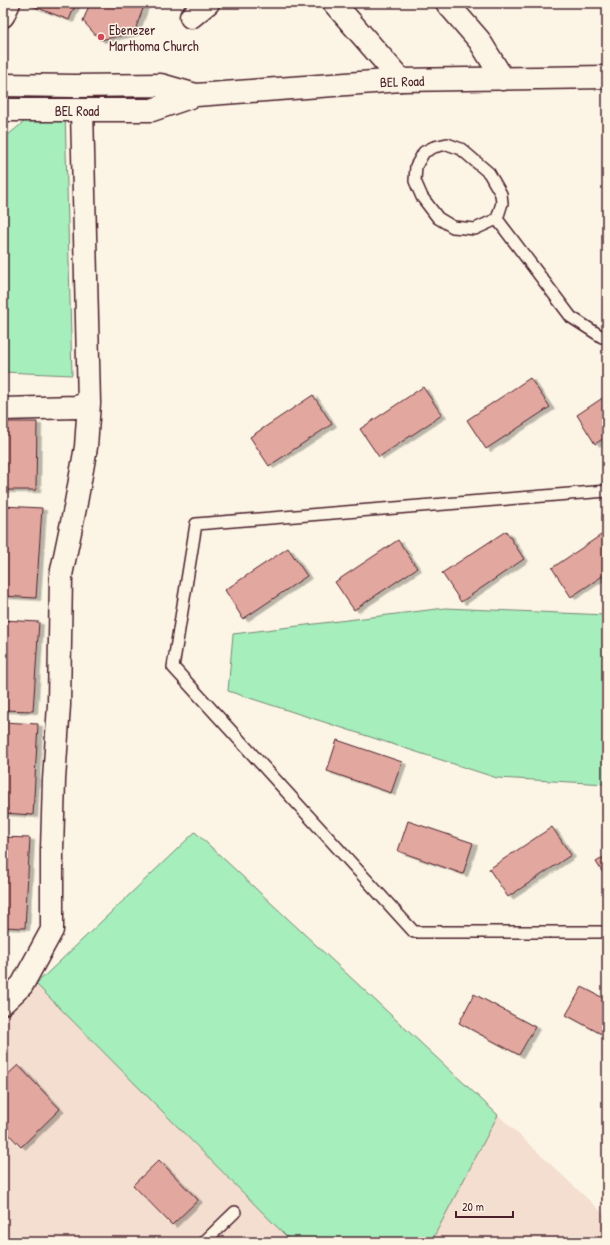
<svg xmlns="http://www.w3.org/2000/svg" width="610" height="1245" viewBox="0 0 610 1245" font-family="'Patrick Hand',sans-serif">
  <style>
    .built { fill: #f4ded0 }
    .green { fill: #a6eebc; stroke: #788674 }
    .building { fill: #e2a89f; stroke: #4a1f2b; filter: url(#shadow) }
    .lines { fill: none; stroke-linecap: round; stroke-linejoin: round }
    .service-casing { stroke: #4a1f2b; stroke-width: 14 }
    .minor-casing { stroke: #4a1f2b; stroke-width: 25 }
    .primary-casing { stroke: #4a1f2b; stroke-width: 25 }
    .service { stroke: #fcf5e5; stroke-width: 11 }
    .minor { stroke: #fcf5e5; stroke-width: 22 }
    .primary { stroke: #fcf5e5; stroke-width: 22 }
    .poi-dot { fill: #d1495b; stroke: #fcf5e5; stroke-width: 1.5 }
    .labels { text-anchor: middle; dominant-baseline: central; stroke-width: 3; stroke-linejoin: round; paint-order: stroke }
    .poi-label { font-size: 14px; fill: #4a1f2b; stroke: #fcf5e5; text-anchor: start }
    .street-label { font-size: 14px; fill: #4a1f2b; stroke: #fcf5e5 }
  </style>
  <defs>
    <filter id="shadow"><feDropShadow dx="4.5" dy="2.5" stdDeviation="0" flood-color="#0004"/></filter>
  </defs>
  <rect width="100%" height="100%" fill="#fcf5e5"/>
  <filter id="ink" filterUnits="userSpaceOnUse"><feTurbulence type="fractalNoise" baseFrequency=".025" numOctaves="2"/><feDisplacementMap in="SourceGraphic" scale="8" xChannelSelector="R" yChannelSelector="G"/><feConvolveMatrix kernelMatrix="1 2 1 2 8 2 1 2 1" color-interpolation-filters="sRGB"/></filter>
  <g filter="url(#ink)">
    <path class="built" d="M195 832 607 1217V1242H3V1015Z"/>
    <path class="green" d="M65 111 72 375 3 372V139L35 113Z
      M445 608 607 615V784L497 778 228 691 233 634Z
      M195 832 498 1115 431 1242H292L36 984Z"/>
    <path class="building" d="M25 3H76L69 20Z
      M90 3H145L134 33 100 40 83 21Z
      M530 378 550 407 486 449 467 420Z
      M423 387 442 415 379 457 360 429Z
      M313 395 332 424 269 466 250 437Z
      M607 395V436L595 444 577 415Z
      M3 422H37L36 490H3Z
      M3 506 42 508 36 598 3 596Z
      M506 531 524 559 461 602 442 573Z
      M607 531V573L571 597 552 568Z
      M398 540 417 568 354 610 335 582Z
      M288 548 307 576 243 619 225 590Z
      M3 620 39 622 33 711 3 710Z
      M3 722 38 724 33 815 3 813Z
      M337 740 402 762 391 793 327 771Z
      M408 821 473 843 463 874 398 851Z
      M552 827 571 855 508 897 489 869Z
      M3 837 30 838 25 928 3 927Z
      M607 855V879L596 862Z
      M582 987 607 1000V1037L566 1015Z
      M474 994 535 1027 519 1055 459 1023Z
      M18 1065 60 1109 21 1147 3 1128V1079Z
      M159 1160 198 1200 172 1225 133 1185Z"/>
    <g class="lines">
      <defs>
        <path id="service" d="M447 144 461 149 489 173 501 194 502 203 497 219 475 229 453 227 438 218 422 197 415 181 416 166 424 152 434 147Z
          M497 219 571 317 602 337H607
          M607 491 196 524 173 667 414 932H607
          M204 1242 235 1212"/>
        <path id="minor" d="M334 3 401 80
          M447 3 479 40 503 79
          M3 16 9 3
          M191 17 208 3
          M3 409 76 407 89 403
          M3 1003 22 985 52 930V850L54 780 59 705 61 575 75 508 86 447 89 403 82 110"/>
        <path id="primary" d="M3 85 75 86 161 85 196 95
          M3 110H152L196 95 401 80 607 77"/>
      </defs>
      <use href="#service" class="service-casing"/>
      <use href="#minor" class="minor-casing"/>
      <use href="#primary" class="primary-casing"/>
      <use href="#service" class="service"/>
      <use href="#minor" class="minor"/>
      <use href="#primary" class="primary"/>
    </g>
  </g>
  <circle class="poi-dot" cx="101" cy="37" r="4"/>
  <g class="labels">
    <g class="poi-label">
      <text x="109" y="29">Ebenezer<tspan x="109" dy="16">Marthoma Church</tspan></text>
    </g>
    <g class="street-label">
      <text transform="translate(402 81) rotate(-2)">BEL Road</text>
      <text x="77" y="110">BEL Road</text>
    </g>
  </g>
  <rect width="610" height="1245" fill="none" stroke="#fcf5e5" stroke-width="16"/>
  <rect x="8" y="8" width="594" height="1229" fill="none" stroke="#4a1f2b" stroke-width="1.5" filter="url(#ink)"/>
  <path d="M456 1211v6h57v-6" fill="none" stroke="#4a1f2b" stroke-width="2"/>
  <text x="462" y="1211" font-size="12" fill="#4a1f2b" stroke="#fcf5e5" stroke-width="3" paint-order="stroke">20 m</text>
</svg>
